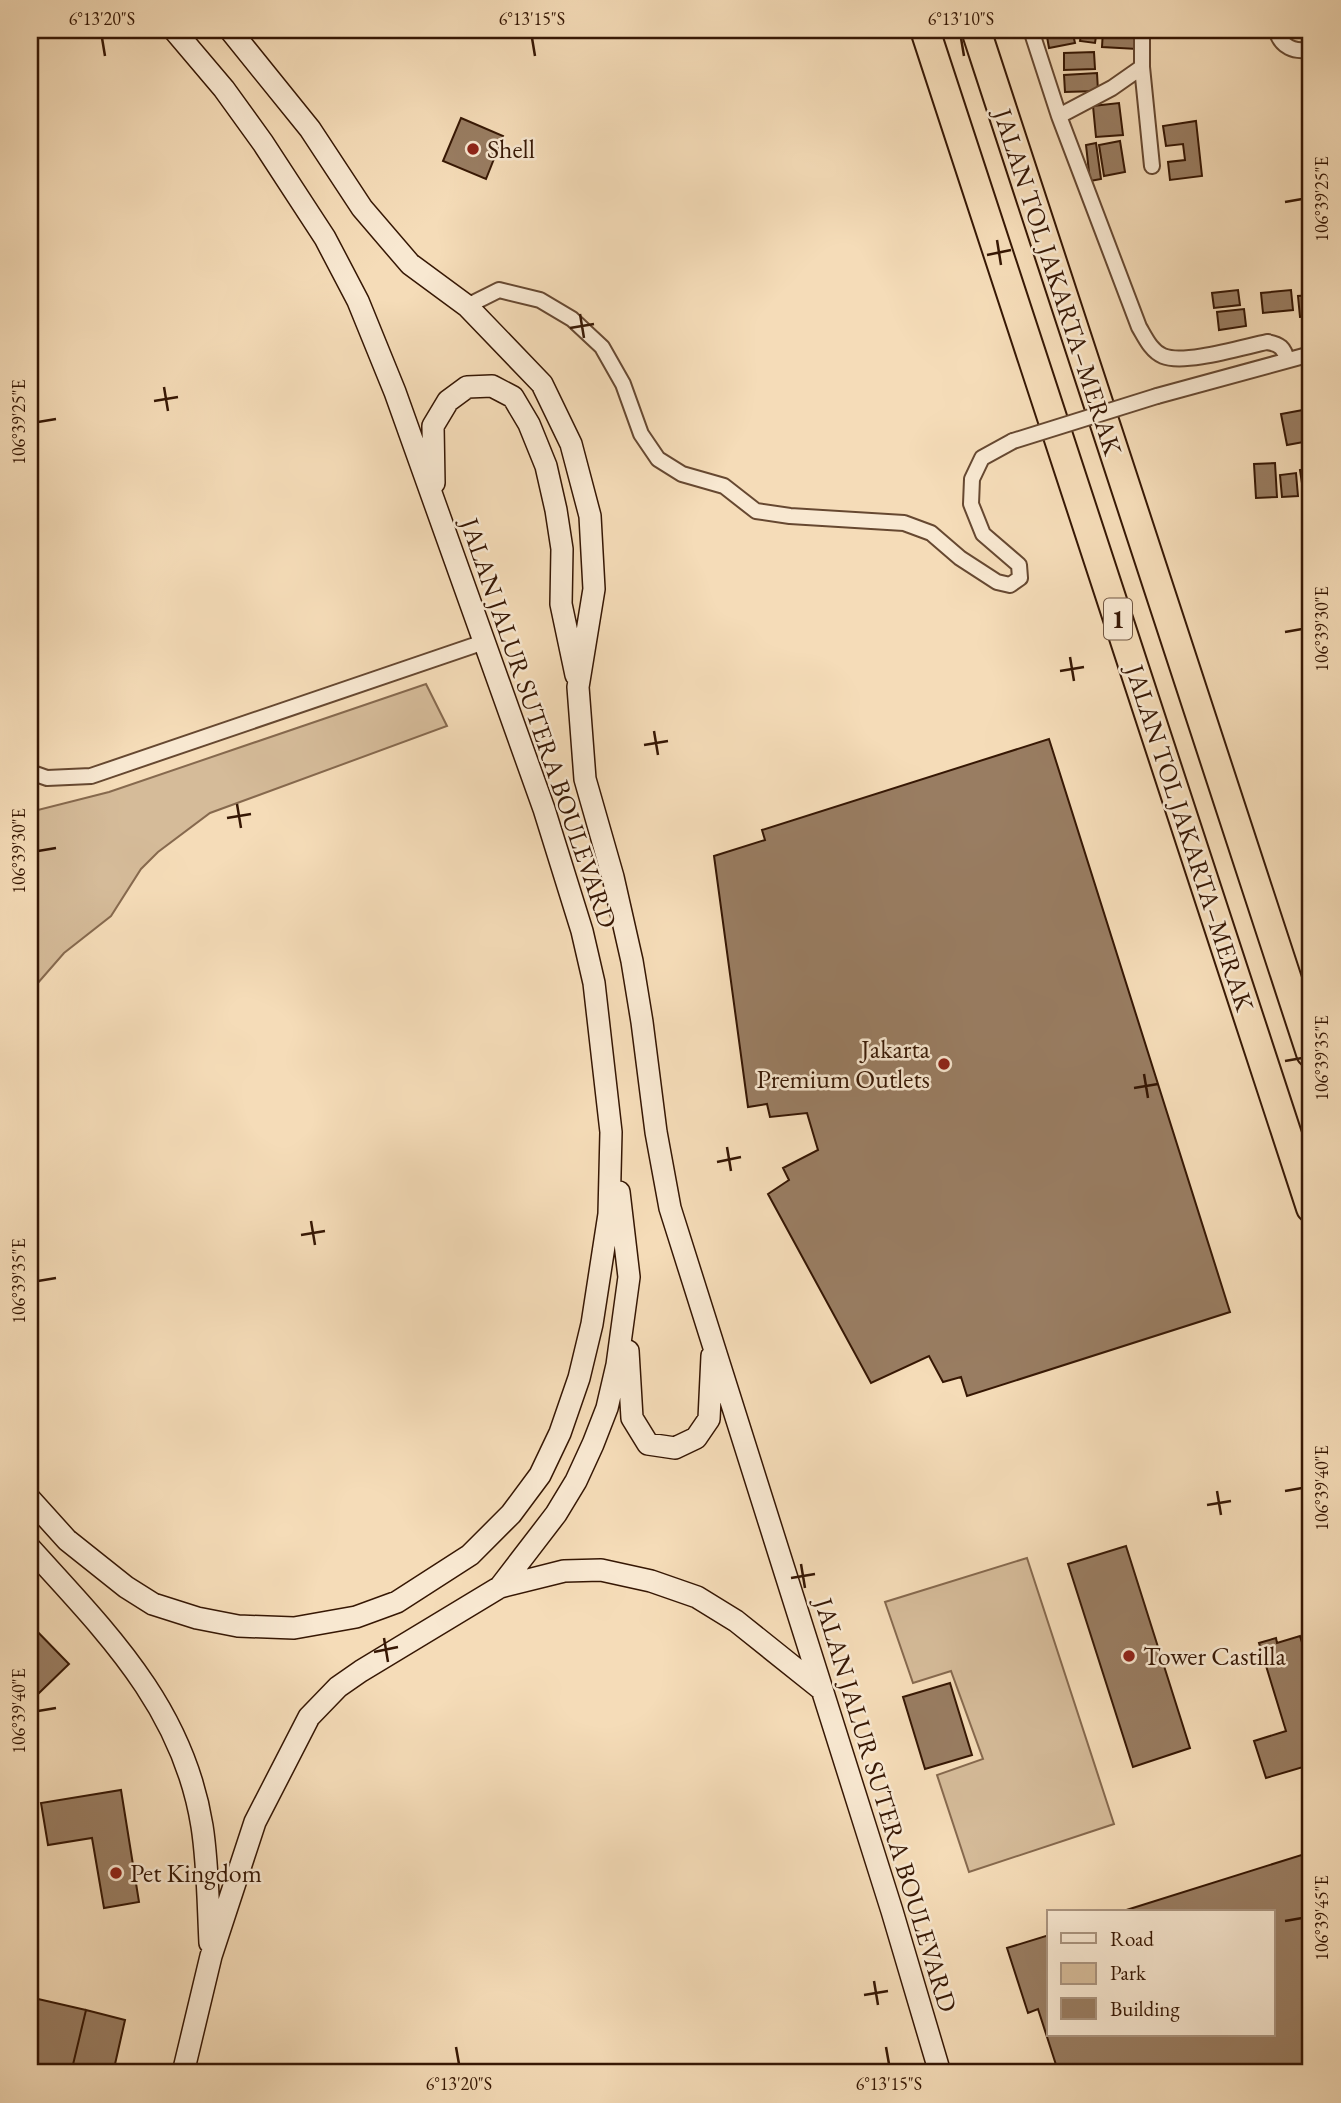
<svg xmlns="http://www.w3.org/2000/svg" width="1341" height="2103" viewBox="0 0 1341 2103" font-family="'EB Garamond',serif">
  <style>
    .green { fill: #d5bb99; stroke: #86694e; stroke-width: 2 }
    .building { fill: #997d62; stroke: #361704; stroke-width: 2 }
    .lines { fill: none; stroke-linecap: round; stroke-linejoin: round }
    .minor-casing { stroke: #664831; stroke-width: 18 }
    .secondary-casing { stroke: #361704; stroke-width: 24 }
    .motorway-casing { stroke: #361704; stroke-width: 32 }
    .minor { stroke: #f8e8d1; stroke-width: 14 }
    .secondary { stroke: #f8e8d1; stroke-width: 21 }
    .motorway { stroke: #f5dcb8; stroke-width: 28 }
    .minor-bridge-casing { stroke: #664831; stroke-width: 18; stroke-linecap: butt }
    .minor-bridge { stroke: #f8e8d1; stroke-width: 14 }
    .ticks { fill: none; stroke: #361704; stroke-width: 2.5 }
    .poi-dot { fill: #8f2418; stroke: #f8e8d1; stroke-width: 2.5 }
    .labels { text-anchor: middle; dominant-baseline: central; stroke-width: 5; stroke-linejoin: round; paint-order: stroke }
    .shield { fill: #f8e8d1; stroke: #705642; stroke-width: 2 }
    .shield-label { font-size: 24px; font-weight: bold; fill: #361704 }
    .poi-label { font-size: 26px; fill: #361704; stroke: #f8e8d1; text-anchor: start }
    .street-label { font-size: 26px; fill: #361704; stroke: #f8e8d1 }
    .neatline { fill: none; stroke: #361704; stroke-width: 2.5 }
    .ticks-label { font-size: 18px; text-anchor: middle; fill: #361704 }
  </style>
  <rect width="100%" height="100%" fill="#f5dcb8"/>
  <filter id="stains"><feTurbulence type="fractalNoise" baseFrequency=".00286" numOctaves="4"/><feColorMatrix values="0 0 0 0 .2 0 0 0 0 .09 0 0 0 0 .02 0 0 0 .5 -.17"/></filter>
  <radialGradient id="worn" r=".72"><stop offset=".6" stop-color="#630" stop-opacity="0"/><stop offset="1" stop-color="#630" stop-opacity=".3"/></radialGradient>
  <path class="green" d="M426 684 447 726 210 813 158 852 141 869 111 916 64 953 30 992V808L38 810 109 792Z
    M1027 1558 1114 1824 969 1872 937 1775 983 1759 951 1671 913 1683 885 1602Z"/>
  <path class="building" d="M1054 30H1072L1075 43 1049 48 1046 31Z
    M1082 30H1097L1095 43 1080 41Z
    M1103 30H1139L1137 49 1102 47Z
    M1094 52 1095 69 1064 70V53Z
    M1097 73 1098 91 1065 92 1064 75Z
    M1119 103 1123 135 1096 137 1093 106Z
    M461 118 503 136 486 179 443 161Z
    M1196 121 1202 176 1170 180 1168 162 1185 160 1183 144 1166 146 1163 126Z
    M1120 141 1125 172 1104 176 1099 145Z
    M1096 143 1101 179 1090 181 1086 145Z
    M1238 290 1240 305 1214 308 1212 293Z
    M1291 290 1293 310 1263 313 1261 293Z
    M1311 295V316L1300 317 1298 296Z
    M1244 309 1246 326 1219 330 1217 312Z
    M1303 410 1309 441 1287 445 1281 414Z
    M1275 463 1277 497 1256 498 1254 464Z
    M1311 468V489L1303 490 1300 470Z
    M1296 473 1298 496 1282 497 1280 475Z
    M1049 739 1230 1312 967 1396 961 1377 943 1382 929 1356 871 1383 768 1194 789 1180 783 1168 818 1150 807 1113 770 1117 767 1104 748 1107 714 856 765 840 762 830Z
    M1126 1546 1190 1748 1133 1767 1068 1564Z
    M30 1624 69 1664 39 1693 30 1684Z
    M1300 1636 1311 1672V1772L1305 1774 1303 1767 1266 1778 1254 1741 1286 1731 1259 1643 1276 1638 1277 1643Z
    M950 1683 972 1755 925 1769 903 1697Z
    M121 1790 139 1902 104 1908 92 1838 48 1845 41 1803Z
    M1311 1852V2073H1050L1058 2071 1038 2009 1028 2013 1007 1948 1049 1935V2035H1273V1912H1120Z
    M38 1999 86 2010 71 2073H30V2034Z
    M86 2010 125 2020 113 2073H71Z"/>
  <g class="lines">
    <defs>
      <path id="minor" d="M1031 30 1059 116 1139 327C1145 337 1151 351 1163 356 1184 365 1243 347 1267 342 1280 344 1284 348 1287 360
        M1142 30V67L1152 166
        M1276 30C1281 47 1294 53 1311 49
        M1059 116 1112 88 1142 67
        M467 306 499 290 540 300 572 319 602 347 623 384 641 434 658 459 682 474 724 486 756 511 790 516 904 523 931 533 960 558 997 582 1010 585 1020 578 1019 565 983 534 971 504 972 479 982 458 1013 441
        M1157 396 1311 354
        M30 772 47 778 91 776 484 642"/>
      <path id="secondary" d="M230 30 310 129 362 208 410 264 467 306 542 384 571 444 590 516 594 589 578 687 585 779 613 877 632 961 642 1022 656 1132 670 1208 892 1911 940 2073
        M434 483 433 426 448 401 467 387 492 386 513 397 529 424 546 466 556 510 562 549 561 604 576 675
        M628 1351 632 1418 648 1444 675 1448 696 1438 709 1419 712 1356
        M30 1499 67 1540 126 1587 153 1604 197 1618 238 1626 294 1628 356 1617 397 1602 470 1555 511 1514 540 1475 560 1433 579 1378 592 1324 609 1214 611 1132 594 983 582 931 544 809 395 392 358 301 325 238 263 143 224 89 174 30
        M30 1548C106 1632 183 1707 202 1826 208 1864 208 1904 210 1943
        M500 1587 556 1514 576 1481 593 1444 607 1408 617 1365 629 1277 619 1192
        M183 2073 211 1956 255 1822 309 1717 338 1687 361 1671 500 1587 564 1571 601 1570 651 1581 697 1597 736 1621 821 1689"/>
      <path id="motorway" d="M925 30 1311 1208
        M976 30 1311 1053"/>
    </defs>
    <use href="#minor" class="minor-casing"/>
    <use href="#secondary" class="secondary-casing"/>
    <use href="#motorway" class="motorway-casing"/>
    <use href="#minor" class="minor"/>
    <use href="#secondary" class="secondary"/>
    <use href="#motorway" class="motorway"/>
    <defs>
      <path id="minor-bridge" d="M1013 441 1157 396"/>
    </defs>
    <use href="#minor-bridge" class="minor-bridge-casing"/>
    <use href="#minor-bridge" class="minor-bridge"/>
  </g>
  <path class="ticks" d="M102 38 105 56M532 38 535 56M961 38 964 56M1285 202 1302 199M997 240 1001 265M987 255 1011 250M580 314 584 338M570 328 594 324M164 387 168 411M154 401 178 397M38 422 56 419M1285 632 1302 629M1070 657 1074 681M1060 671 1084 667M654 731 658 755M644 745 668 741M237 804 241 828M227 818 251 814M38 851 56 848M1285 1061 1302 1058M1144 1074 1148 1098M1134 1088 1158 1084M727 1147 731 1171M717 1162 741 1157M311 1221 315 1245M301 1235 325 1231M38 1281 56 1278M1217 1491 1221 1515M1285 1491 1302 1488M1207 1505 1231 1501M801 1564 805 1588M791 1578 815 1574M384 1638 388 1662M374 1652 398 1647M38 1711 56 1708M1285 1921 1302 1918M874 1981 878 2005M864 1995 888 1991M456 2047 459 2064M886 2047 889 2064"/>
  <g class="poi-dot">
    <circle cx="473" cy="149" r="7"/>
    <circle cx="944" cy="1064" r="7"/>
    <circle cx="1129" cy="1656" r="7"/>
    <circle cx="116" cy="1873" r="7"/>
  </g>
  <g class="labels">
    <rect class="shield" x="1104" y="598.5" width="28" height="41" rx="5"/>
    <g class="shield-label">
      <text x="1118" y="619">1</text>
    </g>
    <g class="poi-label">
      <text x="487" y="149">Shell</text>
      <text x="930" y="1049" text-anchor="end">Jakarta<tspan x="930" dy="30">Premium Outlets</tspan></text>
      <text x="1143" y="1656">Tower Castilla</text>
      <text x="130" y="1873">Pet Kingdom</text>
    </g>
    <g class="street-label">
      <text transform="translate(1058 282) rotate(72)">JALAN TOL JAKARTA–MERAK</text>
      <text transform="translate(539 723) rotate(71)">JALAN JALUR SUTERA BOULEVARD</text>
      <text transform="translate(1190 838) rotate(72)">JALAN TOL JAKARTA–MERAK</text>
      <text transform="translate(886 1805) rotate(73)">JALAN JALUR SUTERA BOULEVARD</text>
    </g>
  </g>
  <rect width="1341" height="2103" fill="none" stroke="#f5dcb8" stroke-width="77"/>
  <rect x="1047" y="1910" width="228" height="126" fill="#f8e8d1" stroke="#aa947f" stroke-width="2"/>
  <rect x="1061" y="1933" width="35" height="10" fill="#f8e8d1" stroke="#aa947f" stroke-width="2"/>
  <text x="1110" y="1946" font-size="21" fill="#361704">Road</text>
  <rect x="1061" y="1963" width="35" height="21" fill="#d5bb99" stroke="#aa947f" stroke-width="2"/>
  <text x="1110" y="1980" font-size="21" fill="#361704">Park</text>
  <rect x="1061" y="1998" width="35" height="21" fill="#997d62" stroke="#aa947f" stroke-width="2"/>
  <text x="1110" y="2016" font-size="21" fill="#361704">Building</text>
  <rect x="38" y="38" width="1264" height="2026" class="neatline"/>
  <g class="ticks-label">
    <text x="102" y="25">6°13'20"S</text>
    <text x="532" y="25">6°13'15"S</text>
    <text x="961" y="25">6°13'10"S</text>
    <text transform="translate(1322 199) rotate(-90)" y="6">106°39'25"E</text>
    <text transform="translate(19 422) rotate(-90)" y="6">106°39'25"E</text>
    <text transform="translate(1322 629) rotate(-90)" y="6">106°39'30"E</text>
    <text transform="translate(19 851) rotate(-90)" y="6">106°39'30"E</text>
    <text transform="translate(1322 1058) rotate(-90)" y="6">106°39'35"E</text>
    <text transform="translate(19 1281) rotate(-90)" y="6">106°39'35"E</text>
    <text transform="translate(1322 1488) rotate(-90)" y="6">106°39'40"E</text>
    <text transform="translate(19 1711) rotate(-90)" y="6">106°39'40"E</text>
    <text transform="translate(1322 1918) rotate(-90)" y="6">106°39'45"E</text>
    <text x="459" y="2090">6°13'20"S</text>
    <text x="889" y="2090">6°13'15"S</text>
  </g>
  <rect width="100%" height="100%" filter="url(#stains)"/>
  <rect width="100%" height="100%" fill="url(#worn)"/>
</svg>
